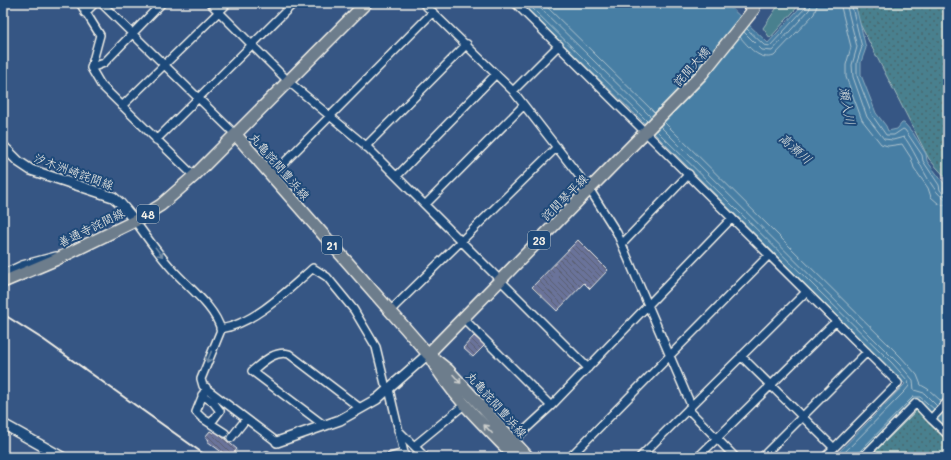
<svg xmlns="http://www.w3.org/2000/svg" width="951" height="460" viewBox="0 0 951 460" font-family="Mali,'Klee One',sans-serif">
  <style>
    .grass { fill: url(#grass-dots); stroke: #9fb8bb }
    .park { fill: #4a808e; stroke: #9fb8bb }
    .water { fill: #477ea4; stroke: #8cacbf }
    .lines { fill: none; stroke-linecap: round; stroke-linejoin: round }
    .shore { stroke: #afc3cd; stroke-width: 1 }
    .building { fill: url(#building-back-hatch); stroke: #f4f1e8 }
    .street-casing { stroke: #f4f1e8; stroke-width: 10 }
    .secondary-casing { stroke: #f4f1e8; stroke-width: 12 }
    .primary-casing { stroke: #f4f1e8; stroke-width: 14 }
    .street { stroke: #1f4a7a; stroke-width: 7 }
    .secondary { stroke: #1f4a7a; stroke-width: 9 }
    .primary { stroke: #6d7d8c; stroke-width: 11 }
    .rail { stroke: #f4f1e8; stroke-width: 2 }
    .oneway { stroke: #748da6 }
    .oneway2 { stroke: #cccecc }
    .labels { text-anchor: middle; dominant-baseline: central; stroke-width: 4; stroke-linejoin: round; paint-order: stroke }
    .shield { fill: #1f4a7a; stroke: #b4bfc7; stroke-width: 1 }
    .shield-label { font-size: 11px; font-weight: bold; fill: #f4f1e8 }
    .street-label { font-size: 12px; fill: #f4f1e8; stroke: #1f4a7a }
    .water-label { font-size: 13px; font-style: italic; fill: #dae0de; stroke: #1f4a7a }
  </style>
  <defs>
    <pattern id="grass-dots" width="8" height="8" patternUnits="userSpaceOnUse"><rect width="8" height="8" fill="#4a808e"/><path d="M2 2h.1M6 6h.1" fill="none" stroke="#4a676e" stroke-width="1.8" stroke-linecap="round"/></pattern>
    <pattern id="building-back-hatch" width="6" height="6" patternUnits="userSpaceOnUse"><rect width="6" height="6" fill="#6b739a"/><path d="M-1 5l2 2M0 0l6 6M5-1l2 2" fill="none" stroke="#5a5e70"/></pattern>
  </defs>
  <rect width="100%" height="100%" fill="#365684"/>
  <filter id="ink" filterUnits="userSpaceOnUse"><feTurbulence type="fractalNoise" baseFrequency=".025" numOctaves="2"/><feDisplacementMap in="SourceGraphic" scale="8" xChannelSelector="R" yChannelSelector="G"/><feConvolveMatrix kernelMatrix="1 2 1 2 8 2 1 2 1" color-interpolation-filters="sRGB"/></filter>
  <g filter="url(#ink)">
    <path class="grass" d="M853 3H948V180L929 159 860 24Z
      M927 400 948 421V457H870Z"/>
    <path class="park" d="M780 3H801L770 38 763 28Z"/>
    <path class="water" d="M521 3H726L768 43 804 3H855L866 48 861 62V75L876 113 886 126 888 131 897 129 902 123H904L913 133 926 154 927 161 945 185 943 188 948 192V429L916 400 860 457H834L905 384 638 117Z"/>
    <g class="lines">
      <path class="shore" d="M527 3 647 121
        M535 3 651 117
        M543 3 655 113
        M840 3 851 47 846 65V77L862 120 881 144 888 146 902 144 911 158 914 168 928 188 931 197 939 204 948 206
        M846 3 857 47 852 65 853 77 867 117 884 139 893 140 904 137C915 149 933 199 948 200
        M851 3 862 47 857 62V76L872 115 886 135H894L903 129 905 130 922 155 923 161 939 185 940 190 944 195H948
        M747 29 764 45 770 46 806 7 807 3
        M744 32 762 50 772 51 809 10 812 3
        M740 37C749 47 759 61 774 56L814 14 818 3
        M664 122 900 356 917 375 921 385 928 389 941 401
        M660 126 900 365 913 380 914 390 924 393 937 406
        M656 130 892 363 908 381 909 386 905 391 840 457
        M857 457 858 453 913 397H920L934 409"/>
    </g>
    <path class="building" d="M578 240 608 270 590 289 584 283 557 311 532 287Z
      M474 336 485 345 473 357 463 348Z
      M210 431 213 433 215 431 237 449 231 457H228L207 441 209 440 205 437Z"/>
    <g class="lines">
      <defs>
        <path id="street" d="M80 3 100 35 91 68 101 85 194 176
          M101 3 236 135
          M210 3 289 82 366 146 588 368
          M423 3 513 91 590 190 617 233 691 405
          M515 3 898 383 825 457
          M85 13 95 3
          M91 68 104 63 162 3
          M513 91 559 45
          M122 106 228 3
          M156 140 294 3
          M365 147 467 44
          M271 176 433 12
          M397 176 496 74
          M426 204 524 105
          M135 221C147 237 159 255 173 270 189 288 215 307 221 330L201 379 203 386 277 442
          M622 244 689 174
          M3 274 22 265 56 256
          M390 311 557 147
          M463 318 551 406
          M220 329C254 324 288 290 313 268L327 277 354 310 376 347 385 384 389 389 405 457
          M741 356 834 448
          M206 387 196 412 202 418 225 433
          M202 395 213 402 220 411 211 423
          M948 401 931 419 948 435
          M688 409 735 457
          M325 426 252 371C263 362 275 350 289 354L360 408
          M398 430 425 457
          M231 438 246 419
          M513 441 551 406 732 218
          M414 446 464 405
          M267 455 268 457
          M390 457 404 453
          M570 457 769 255
          M640 457 806 292
          M698 457 836 321
          M762 457 867 352
          M863 457 916 403 931 419"/>
        <path id="secondary" d="M3 146 19 162 31 170 113 197 120 203 135 221
          M3 424 62 457
          M277 442 340 420 377 399 428 354"/>
        <path id="primary" d="M236 135 428 354 448 370 528 457
          M3 282 55 260 135 221 161 205 194 176 366 3
          M428 354 702 74 754 9 748 3
          M431 359C453 397 485 426 515 457"/>
      </defs>
      <use href="#street" class="street-casing"/>
      <use href="#secondary" class="secondary-casing"/>
      <use href="#primary" class="primary-casing"/>
      <use href="#street" class="street"/>
      <use href="#secondary" class="secondary"/>
      <use href="#primary" class="primary"/>
      <path class="rail" d="M3 314 44 340 208 457"/>
    </g>
    <defs><path id="oneway-shaft" d="M-6 0H5M1.5-3L5.5 0L1.5 3" fill="none" stroke-width="1.6" stroke-linecap="round" stroke-linejoin="round"/></defs>
    <g class="oneway">
      <use href="#oneway-shaft" transform="translate(159 252) rotate(52)"/>
      <use href="#oneway-shaft" transform="translate(209 357) rotate(112)"/>
    </g>
    <g class="oneway2">
      <use href="#oneway-shaft" transform="translate(457 379) rotate(48)"/>
      <use href="#oneway-shaft" transform="translate(488 429) rotate(-134)"/>
    </g>
  </g>
  <g class="labels">
    <g class="shield">
      <rect x="137" y="205" width="22" height="18" rx="3"/>
      <rect x="528" y="231" width="22" height="18" rx="3"/>
      <rect x="322" y="236" width="20" height="18" rx="3"/>
    </g>
    <g class="shield-label">
      <text x="148" y="214">48</text>
      <text x="539" y="240">23</text>
      <text x="332" y="245">21</text>
    </g>
    <g class="street-label">
      <text transform="translate(691 66) rotate(-48)">詫間大橋</text>
      <text transform="translate(280 166) rotate(49)">丸亀詫間豊浜線</text>
      <text transform="translate(74 171) rotate(20)">汐木洲崎詫間線</text>
      <text transform="translate(564 197) rotate(-45)">詫間琴平線</text>
      <text transform="translate(91 227) rotate(-26)">善通寺詫間線</text>
      <text transform="translate(497 404) rotate(48)">丸亀詫間豊浜線</text>
    </g>
    <g class="water-label">
      <text transform="translate(848 106) rotate(80)">瀬入川</text>
      <text transform="translate(796 148) rotate(41)">高瀬川</text>
    </g>
  </g>
  <rect width="951" height="460" fill="none" stroke="#1f4a7a" stroke-width="16"/>
  <rect x="8" y="8" width="935" height="444" fill="none" stroke="#f4f1e8" stroke-width="1.5" filter="url(#ink)"/>
</svg>
